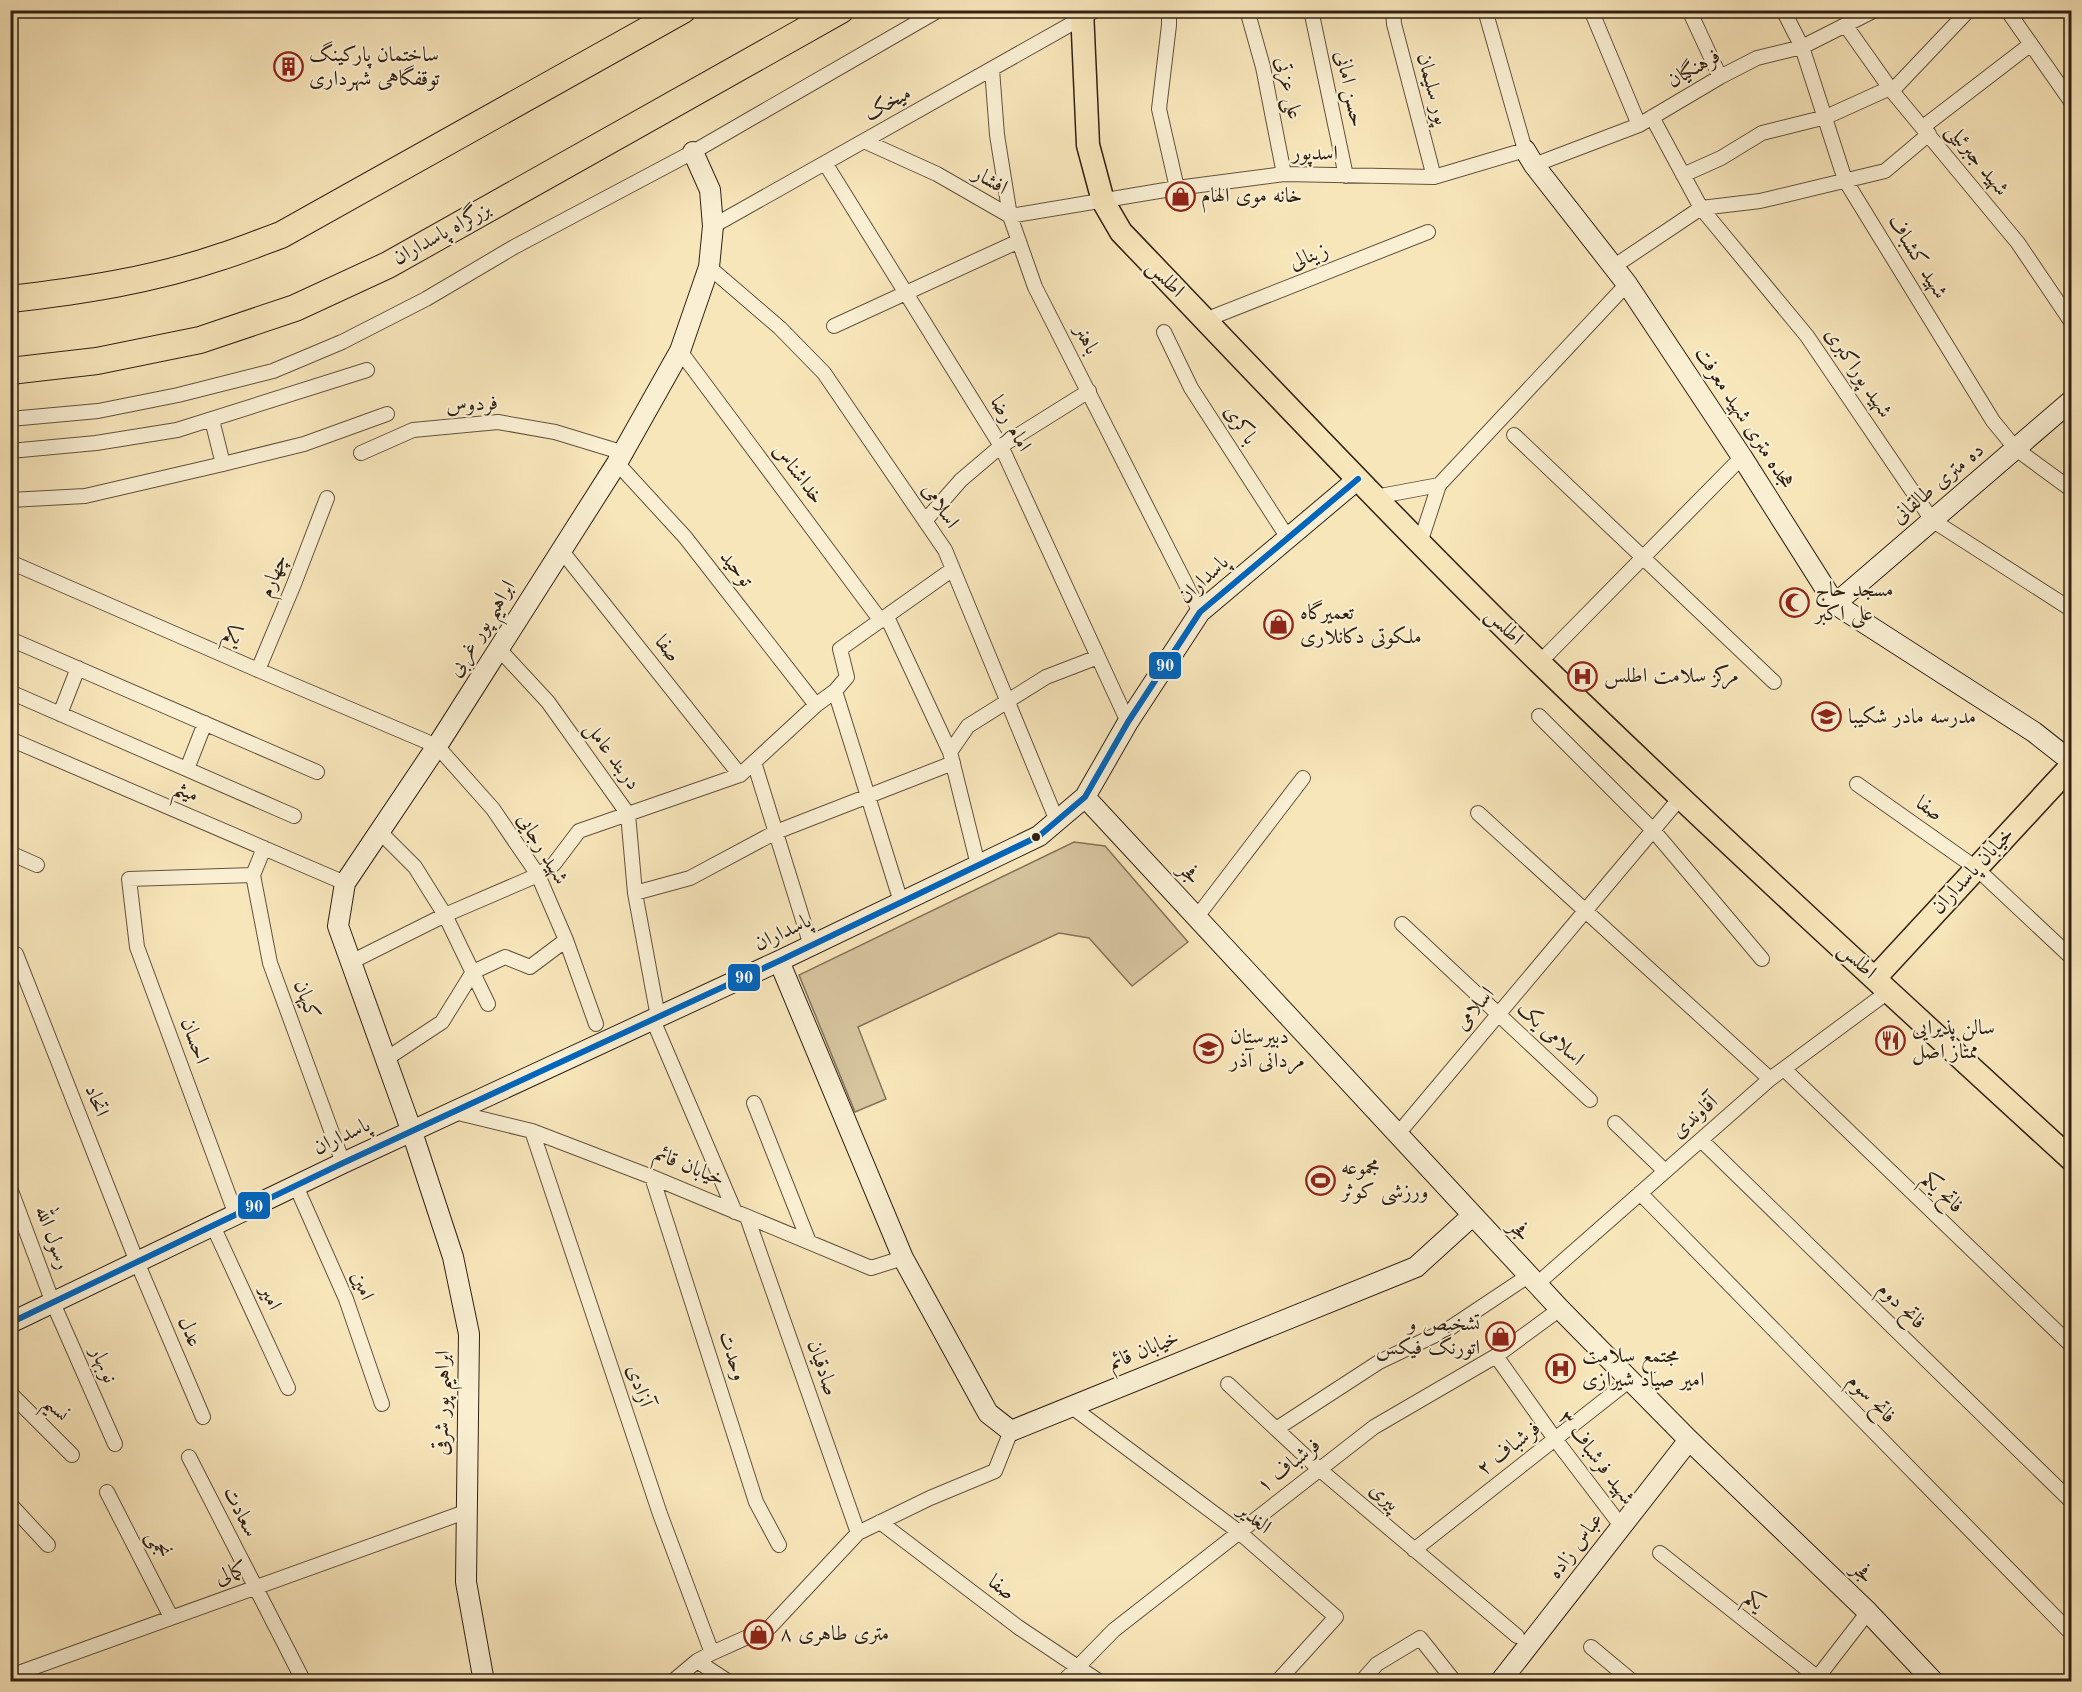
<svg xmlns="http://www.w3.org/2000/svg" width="2082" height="1692" viewBox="0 0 2082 1692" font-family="'Old Standard TT',Amiri,serif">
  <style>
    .green { fill: #d6c59f; stroke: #84735a; stroke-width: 1.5 }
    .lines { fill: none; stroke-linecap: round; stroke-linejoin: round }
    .street-casing { stroke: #63523e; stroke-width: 16 }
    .secondary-casing { stroke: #312114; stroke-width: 22 }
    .primary-casing { stroke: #312114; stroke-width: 25 }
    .highway-casing { stroke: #312114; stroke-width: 28 }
    .street { stroke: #faefd3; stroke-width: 14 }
    .secondary { stroke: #faefd3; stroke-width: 20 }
    .primary { stroke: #f8e6bb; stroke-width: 22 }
    .highway { stroke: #f8e6bb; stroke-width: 26 }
    .bus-1-casing { stroke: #faefd3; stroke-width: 10 }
    .bus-1 { stroke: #0065bd; stroke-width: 6 }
    .bus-dot { fill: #312114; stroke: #faefd3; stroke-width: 2 }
    .labels { text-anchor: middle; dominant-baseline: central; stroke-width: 4.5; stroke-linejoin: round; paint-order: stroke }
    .poi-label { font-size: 21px; fill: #312114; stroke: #faefd3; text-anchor: start }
    .street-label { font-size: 21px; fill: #312114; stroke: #faefd3 }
    .line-badge { stroke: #faefd3; stroke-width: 2 }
    .badge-label { font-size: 16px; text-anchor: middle; font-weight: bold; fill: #fff }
  </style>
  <rect width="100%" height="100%" fill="#f8e6bb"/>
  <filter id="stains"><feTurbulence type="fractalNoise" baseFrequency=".00333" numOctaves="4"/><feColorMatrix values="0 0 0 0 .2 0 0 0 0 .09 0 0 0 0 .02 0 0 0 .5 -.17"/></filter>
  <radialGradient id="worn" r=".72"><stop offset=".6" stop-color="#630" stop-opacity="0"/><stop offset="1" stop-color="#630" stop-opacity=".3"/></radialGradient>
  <path class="green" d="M1074 842 1105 846 1188 942 1132 986 1089 938 1059 933 858 1027 886 1099 855 1112 799 975Z"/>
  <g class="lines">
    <defs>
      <path id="street" d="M1169 10V25L1159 109 1177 188
        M1247 10 1263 67 1284 174
        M1311 10 1346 176
        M1393 10 1394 24 1434 177
        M1591 10 1639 125
        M1689 10 1720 77
        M1783 10 1802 47 1845 180 1993 421 2016 449 2072 490
        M2007 10 2072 103
        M1846 26 1892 91 2018 243 2072 323
        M992 69 997 135 1010 216 1035 287 1200 612
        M1892 91 1967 12 1971 10
        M1652 117 1701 208 1807 336 1932 520 2072 610
        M1923 127 2031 44
        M864 141 937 174 1010 216 1177 188 1284 174 1434 177 1525 150 1485 10
        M825 163 1001 446 1128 722
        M1534 165 1639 125 1720 77 1757 58 1802 47 1875 10
        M1683 175 1721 158 1762 133 1826 117 1890 88
        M713 226 1096 10
        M709 267 780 328 824 373 945 550 1057 821
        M1613 267 1701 208 1760 201 1885 171 1929 134
        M1205 320 1428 232
        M834 326 1019 241
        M1164 332 1191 388 1288 538
        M680 351 881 621
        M10 419 98 411 178 395 273 371 342 342 426 299 514 247 693 152 939 10
        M212 420 223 464
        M1514 435 1774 682
        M10 451 96 443 177 430 367 370
        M361 453 413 430 498 422 555 432 624 453
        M617 463 685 537 816 705
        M1439 485 1627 284
        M1375 497 1439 485 1420 543
        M10 500 85 496 223 464 304 444 387 414
        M925 521 961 480 1001 446 1089 391
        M561 550 740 775
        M10 562 258 670 437 746 493 809 538 875 566 940 596 1024
        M887 617 950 752 978 865
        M10 639 317 772
        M498 648 548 702 628 814 635 893 658 1017
        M1540 662 1742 457
        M258 670 294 584 327 498
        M835 691 901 902
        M10 692 294 816
        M60 714 78 668
        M1539 716 1653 830 1762 959
        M10 739 345 883
        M950 752 968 726 1046 677 1098 657
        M754 762 811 946
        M187 769 205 723
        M1857 784 1976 868 2072 958
        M1478 813 1770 1079
        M380 832 415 867 445 915 488 1004
        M264 848 253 875 270 963 343 1163
        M10 853 37 865
        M635 893 690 878 776 832 953 763
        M1196 918 1303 778
        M1402 924 1590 1100
        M16 954 137 1262 203 1417
        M351 962 445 915 538 875 554 864 579 831 740 775 816 705 835 691 847 677 840 649 953 569
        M653 1020 735 1212
        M386 1059 442 1022 473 972 505 957 530 967 566 940
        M1784 1069 2072 1346
        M754 1103 809 1242
        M454 1112 532 1131 652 1177 871 1268 903 1258
        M1615 1123 1665 1171
        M532 1131 660 1514 712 1653
        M1397 1135 1680 798
        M1701 1140 2072 1502
        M652 1177 756 1502 779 1545
        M296 1186 346 1299 382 1404
        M10 1188 53 1303 115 1444
        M1640 1193 2072 1634
        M236 1215 137 947 129 879 253 875
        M747 1217 858 1533
        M213 1226 288 1388
        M1537 1284 1770 1079 1889 991
        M1496 1356 1555 1439 1622 1527
        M1228 1384 1319 1469 1517 1636
        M10 1393 72 1455
        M1072 1407 1239 1532 1336 1617 1277 1682
        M1276 1429 1379 1362 1450 1328 1528 1276
        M189 1457 304 1682
        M107 1492 171 1617
        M10 1504 48 1545
        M880 1522 1018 1627 1100 1682
        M1414 1550 1630 1380
        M1660 1553 1823 1682
        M1591 1647 1633 1682
        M697 1661 729 1682
        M10 1676 465 1512
        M672 1682 697 1661 712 1653 770 1627 858 1533 930 1498 995 1471 1011 1431
        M1063 1682 1114 1630 1374 1427 1496 1356 1560 1309
        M1361 1682 1377 1664 1420 1638 1455 1682
        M1814 1682 1868 1612"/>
      <path id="secondary" d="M1525 150 1534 165 1627 284 1742 457 1835 604 2034 732 2072 762
        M1835 604 2072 400
        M1085 797 1560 1309 1689 1440 1868 1612 1934 1682
        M779 961 903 1258 988 1413 1011 1431 1416 1267 1472 1216
        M10 1323 343 1163 779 961 1039 836 1085 797 1128 722 1200 612 1358 479
        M484 1682 466 1582 469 1334 453 1257 412 1132 338 926 345 883 437 746 617 463 680 351 709 267 713 226 710 190 693 152
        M1500 1682 1689 1440"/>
      <path id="primary" d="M1082 10 1088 145 1103 201 1121 232C1260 377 1397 523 1540 663 1714 832 1893 996 2072 1160
        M1875 978 2072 765"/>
      <path id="highway" d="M10 299C81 291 153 280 220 257 240 251 261 242 281 235L683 10
        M10 371 97 361 200 340 295 308 388 265 841 10"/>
    </defs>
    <use href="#street" class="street-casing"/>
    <use href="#secondary" class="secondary-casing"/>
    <use href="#primary" class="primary-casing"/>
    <use href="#highway" class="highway-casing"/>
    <use href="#street" class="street"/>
    <use href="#secondary" class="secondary"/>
    <use href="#primary" class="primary"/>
    <use href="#highway" class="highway"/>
    <defs>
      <path id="bus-1" d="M10 1323 343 1163 779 961 1039 836 1085 797 1128 722 1200 612 1358 479"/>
    </defs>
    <use href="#bus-1" class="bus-1-casing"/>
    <use href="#bus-1" class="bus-1"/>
  </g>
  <defs>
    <symbol id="building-ring" viewBox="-11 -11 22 22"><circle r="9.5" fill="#faefd3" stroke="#8f2418" stroke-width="1.5"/><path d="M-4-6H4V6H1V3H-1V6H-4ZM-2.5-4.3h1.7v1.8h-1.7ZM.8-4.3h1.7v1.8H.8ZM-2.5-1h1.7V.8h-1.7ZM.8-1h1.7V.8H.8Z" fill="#8f2418"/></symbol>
    <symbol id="shop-ring" viewBox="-11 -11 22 22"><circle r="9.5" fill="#faefd3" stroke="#8f2418" stroke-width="1.5"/><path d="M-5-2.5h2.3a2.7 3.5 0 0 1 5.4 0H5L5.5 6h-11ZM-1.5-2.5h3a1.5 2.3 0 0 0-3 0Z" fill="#8f2418"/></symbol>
    <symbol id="mosque-ring" viewBox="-11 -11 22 22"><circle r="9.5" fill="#faefd3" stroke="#8f2418" stroke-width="1.5"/><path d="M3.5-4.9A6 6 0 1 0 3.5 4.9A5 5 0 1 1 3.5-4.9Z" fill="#8f2418"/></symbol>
    <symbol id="hospital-ring" viewBox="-11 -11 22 22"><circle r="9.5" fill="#faefd3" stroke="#8f2418" stroke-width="1.5"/><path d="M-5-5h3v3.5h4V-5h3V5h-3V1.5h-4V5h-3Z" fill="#8f2418"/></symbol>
    <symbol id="school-ring" viewBox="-11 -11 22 22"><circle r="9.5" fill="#faefd3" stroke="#8f2418" stroke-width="1.5"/><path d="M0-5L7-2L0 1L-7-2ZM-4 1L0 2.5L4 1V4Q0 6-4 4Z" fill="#8f2418"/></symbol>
    <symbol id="restaurant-ring" viewBox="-11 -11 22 22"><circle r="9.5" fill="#faefd3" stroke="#8f2418" stroke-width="1.5"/><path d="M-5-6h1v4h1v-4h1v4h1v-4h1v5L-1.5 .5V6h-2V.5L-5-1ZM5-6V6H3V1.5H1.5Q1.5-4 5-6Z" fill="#8f2418"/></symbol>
    <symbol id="stadium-ring" viewBox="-11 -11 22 22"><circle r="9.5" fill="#faefd3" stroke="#8f2418" stroke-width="1.5"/><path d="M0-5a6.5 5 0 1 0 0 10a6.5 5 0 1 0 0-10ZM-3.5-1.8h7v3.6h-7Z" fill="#8f2418"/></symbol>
  </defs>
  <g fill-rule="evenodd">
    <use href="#building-ring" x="272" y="50" width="33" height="33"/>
    <use href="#shop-ring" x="1164" y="180" width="33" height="33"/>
    <use href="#mosque-ring" x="1778" y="586" width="33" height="33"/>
    <use href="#shop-ring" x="1262" y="608" width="33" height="33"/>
    <use href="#hospital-ring" x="1566" y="660" width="33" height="33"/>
    <use href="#school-ring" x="1810" y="700" width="33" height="33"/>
    <use href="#restaurant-ring" x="1874" y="1024" width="33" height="33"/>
    <use href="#school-ring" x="1192" y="1032" width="33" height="33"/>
    <use href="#stadium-ring" x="1304" y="1164" width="33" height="33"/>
    <use href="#shop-ring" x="1484" y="1320" width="33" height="33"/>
    <use href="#hospital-ring" x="1544" y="1352" width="33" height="33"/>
    <use href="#shop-ring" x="742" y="1618" width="33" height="33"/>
  </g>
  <circle class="bus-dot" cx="1036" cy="837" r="5"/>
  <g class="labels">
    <g class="poi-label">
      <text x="309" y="55">ساختمان پارکینگ<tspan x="309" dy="24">توقفگاهی شهرداری</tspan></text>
      <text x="1201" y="196">خانه موی الهام</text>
      <text x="1815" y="590">مسجد حاج<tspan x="1815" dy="24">علی اکبر</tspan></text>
      <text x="1300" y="613">تعمیرگاه<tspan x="1300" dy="24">ملکوتی دکانلاری</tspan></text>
      <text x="1604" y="676">مرکز سلامت اطلس</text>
      <text x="1848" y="717">مدرسه مادر شکیبا</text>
      <text x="1912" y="1028">سالن پذیرایی<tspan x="1912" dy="24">ممتاز اصل</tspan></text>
      <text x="1230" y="1037">دبیرستان<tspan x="1230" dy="24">مردانی آذر</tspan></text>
      <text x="1341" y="1168">مجموعه<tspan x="1341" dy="24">ورزشی کوثر</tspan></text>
      <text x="1480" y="1324" text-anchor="end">تشخیص و<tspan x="1480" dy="24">اتورنگ فیکس</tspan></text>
      <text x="1582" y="1356">مجتمع سلامت<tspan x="1582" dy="24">امیر صیاد شیرازی</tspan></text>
      <text x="780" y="1634">۸ متری طاهری</text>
    </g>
    <g class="street-label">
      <text transform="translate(1694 69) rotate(-30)">فرهنگیان</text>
      <text transform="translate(1288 88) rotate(78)">علی عزتی</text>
      <text transform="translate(1349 89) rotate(78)">حسن امانی</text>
      <text transform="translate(1432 89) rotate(75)">پور سلیمان</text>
      <text transform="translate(888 104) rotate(-29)">میخک</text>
      <text transform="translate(1315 154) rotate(1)">اسدپور</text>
      <text transform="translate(1977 160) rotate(51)">شهید جبرئیلی</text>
      <text transform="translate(990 181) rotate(30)">افشار</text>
      <text transform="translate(442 234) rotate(-29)">بزرگراه پاسداران</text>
      <text transform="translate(1309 257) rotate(-21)">زینالی</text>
      <text transform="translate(1917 257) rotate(58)">شهید کشباف</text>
      <text transform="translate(1165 279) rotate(46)">اطلس</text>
      <text transform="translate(1086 340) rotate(63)">باهنر</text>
      <text transform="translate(1858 373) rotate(56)">شهید پوراکبری</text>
      <text transform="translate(472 405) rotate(-3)">فردوس</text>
      <text transform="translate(1744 418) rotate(57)">هجده متری شهید معرفت</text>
      <text transform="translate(1010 424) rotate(60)">امام رضا</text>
      <text transform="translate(1240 425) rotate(57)">باکری</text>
      <text transform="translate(798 474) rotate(53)">خداشناس</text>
      <text transform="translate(1938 484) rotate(-40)">ده متری طالقانی</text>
      <text transform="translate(940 506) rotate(56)">اسلامی</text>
      <text transform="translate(736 569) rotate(52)">توحید</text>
      <text transform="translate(274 576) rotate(-68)">چهارم</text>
      <text transform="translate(1204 580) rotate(-43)">پاسداران</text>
      <text transform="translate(1504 627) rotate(45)">اطلس</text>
      <text transform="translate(482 629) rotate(-58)">ابراهیم پور غربی</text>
      <text transform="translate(232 636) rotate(24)">یکم</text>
      <text transform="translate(667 649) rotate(51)">صفا</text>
      <text transform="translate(612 756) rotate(54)">دربند عامل</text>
      <text transform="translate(186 792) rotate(23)">میثم</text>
      <text transform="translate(1929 809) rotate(35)">صفا</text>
      <text transform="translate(542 849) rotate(59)">شهید رجایی</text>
      <text transform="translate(1973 871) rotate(-47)">خیابان پاسداران</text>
      <text transform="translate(1189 874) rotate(47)">فجر</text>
      <text transform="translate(783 933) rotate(-25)">پاسداران</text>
      <text transform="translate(1857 961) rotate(43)">اطلس</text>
      <text transform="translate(306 1000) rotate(70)">کیهان</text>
      <text transform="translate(1475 1009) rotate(-50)">اسلامی</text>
      <text transform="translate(1550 1034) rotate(43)">اسلامی یک</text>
      <text transform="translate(194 1041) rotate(70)">احسان</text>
      <text transform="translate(96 1101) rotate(69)">اتحاد</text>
      <text transform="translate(1695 1117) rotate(-41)">آقاوندی</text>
      <text transform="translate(342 1137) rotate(-25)">پاسداران</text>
      <text transform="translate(689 1167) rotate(22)">خیابان قائم</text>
      <text transform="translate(1942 1193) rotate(44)">فاتح یکم</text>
      <text transform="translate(1519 1231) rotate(47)">فجر</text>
      <text transform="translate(52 1238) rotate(70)">رسول الله</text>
      <text transform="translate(362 1286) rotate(68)">امین</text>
      <text transform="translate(270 1298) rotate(65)">امیر</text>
      <text transform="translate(1901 1306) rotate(44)">فاتح دوم</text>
      <text transform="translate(189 1332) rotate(67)">عدل</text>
      <text transform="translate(1144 1351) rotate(-22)">خیابان قائم</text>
      <text transform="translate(732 1356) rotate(72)">وحدت</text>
      <text transform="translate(103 1365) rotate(66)">نوبهار</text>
      <text transform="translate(822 1368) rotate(71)">صادقیان</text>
      <text transform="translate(639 1386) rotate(72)">آزادی</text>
      <text transform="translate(1871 1399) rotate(46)">فاتح سوم</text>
      <text transform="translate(443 1403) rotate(-89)">ابراهیم پور شرقی</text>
      <text transform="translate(56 1409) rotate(45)">نسیم</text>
      <text transform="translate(1509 1449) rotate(-38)">فرشباف ۲</text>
      <text transform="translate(1596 1458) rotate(53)">شهید فرشباف ۳</text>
      <text transform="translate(1289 1466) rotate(-38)">فرشباف ۱</text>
      <text transform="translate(1384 1497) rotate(41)">پیری</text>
      <text transform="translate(240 1512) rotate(63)">سعادت</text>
      <text transform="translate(1254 1519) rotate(39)">الغدیر</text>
      <text transform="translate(158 1545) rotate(63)">نجمی</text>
      <text transform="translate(1576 1546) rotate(-53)">عباس زاده</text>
      <text transform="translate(1862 1573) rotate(44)">فجر</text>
      <text transform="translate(231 1574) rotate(-19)">کمالی</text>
      <text transform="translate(1001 1588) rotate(37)">صفا</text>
      <text transform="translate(1754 1601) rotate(38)">یکم</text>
    </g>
  </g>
  <g class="line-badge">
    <rect x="1148" y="651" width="34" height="29" rx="6" fill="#0065bd"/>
    <rect x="727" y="963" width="34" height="29" rx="6" fill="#0065bd"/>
    <rect x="237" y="1191" width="34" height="29" rx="6" fill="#0065bd"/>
  </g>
  <g class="badge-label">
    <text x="1165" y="671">90</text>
    <text x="744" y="983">90</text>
    <text x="254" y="1212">90</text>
  </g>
  <rect width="2082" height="1692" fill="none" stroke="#f8e6bb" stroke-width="36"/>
  <rect x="12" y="12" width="2058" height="1668" fill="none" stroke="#312114" stroke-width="3"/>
  <rect x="18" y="18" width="2046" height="1656" fill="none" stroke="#312114" stroke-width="1.5"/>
  <rect width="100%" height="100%" filter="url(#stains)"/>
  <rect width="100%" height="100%" fill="url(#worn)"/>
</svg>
